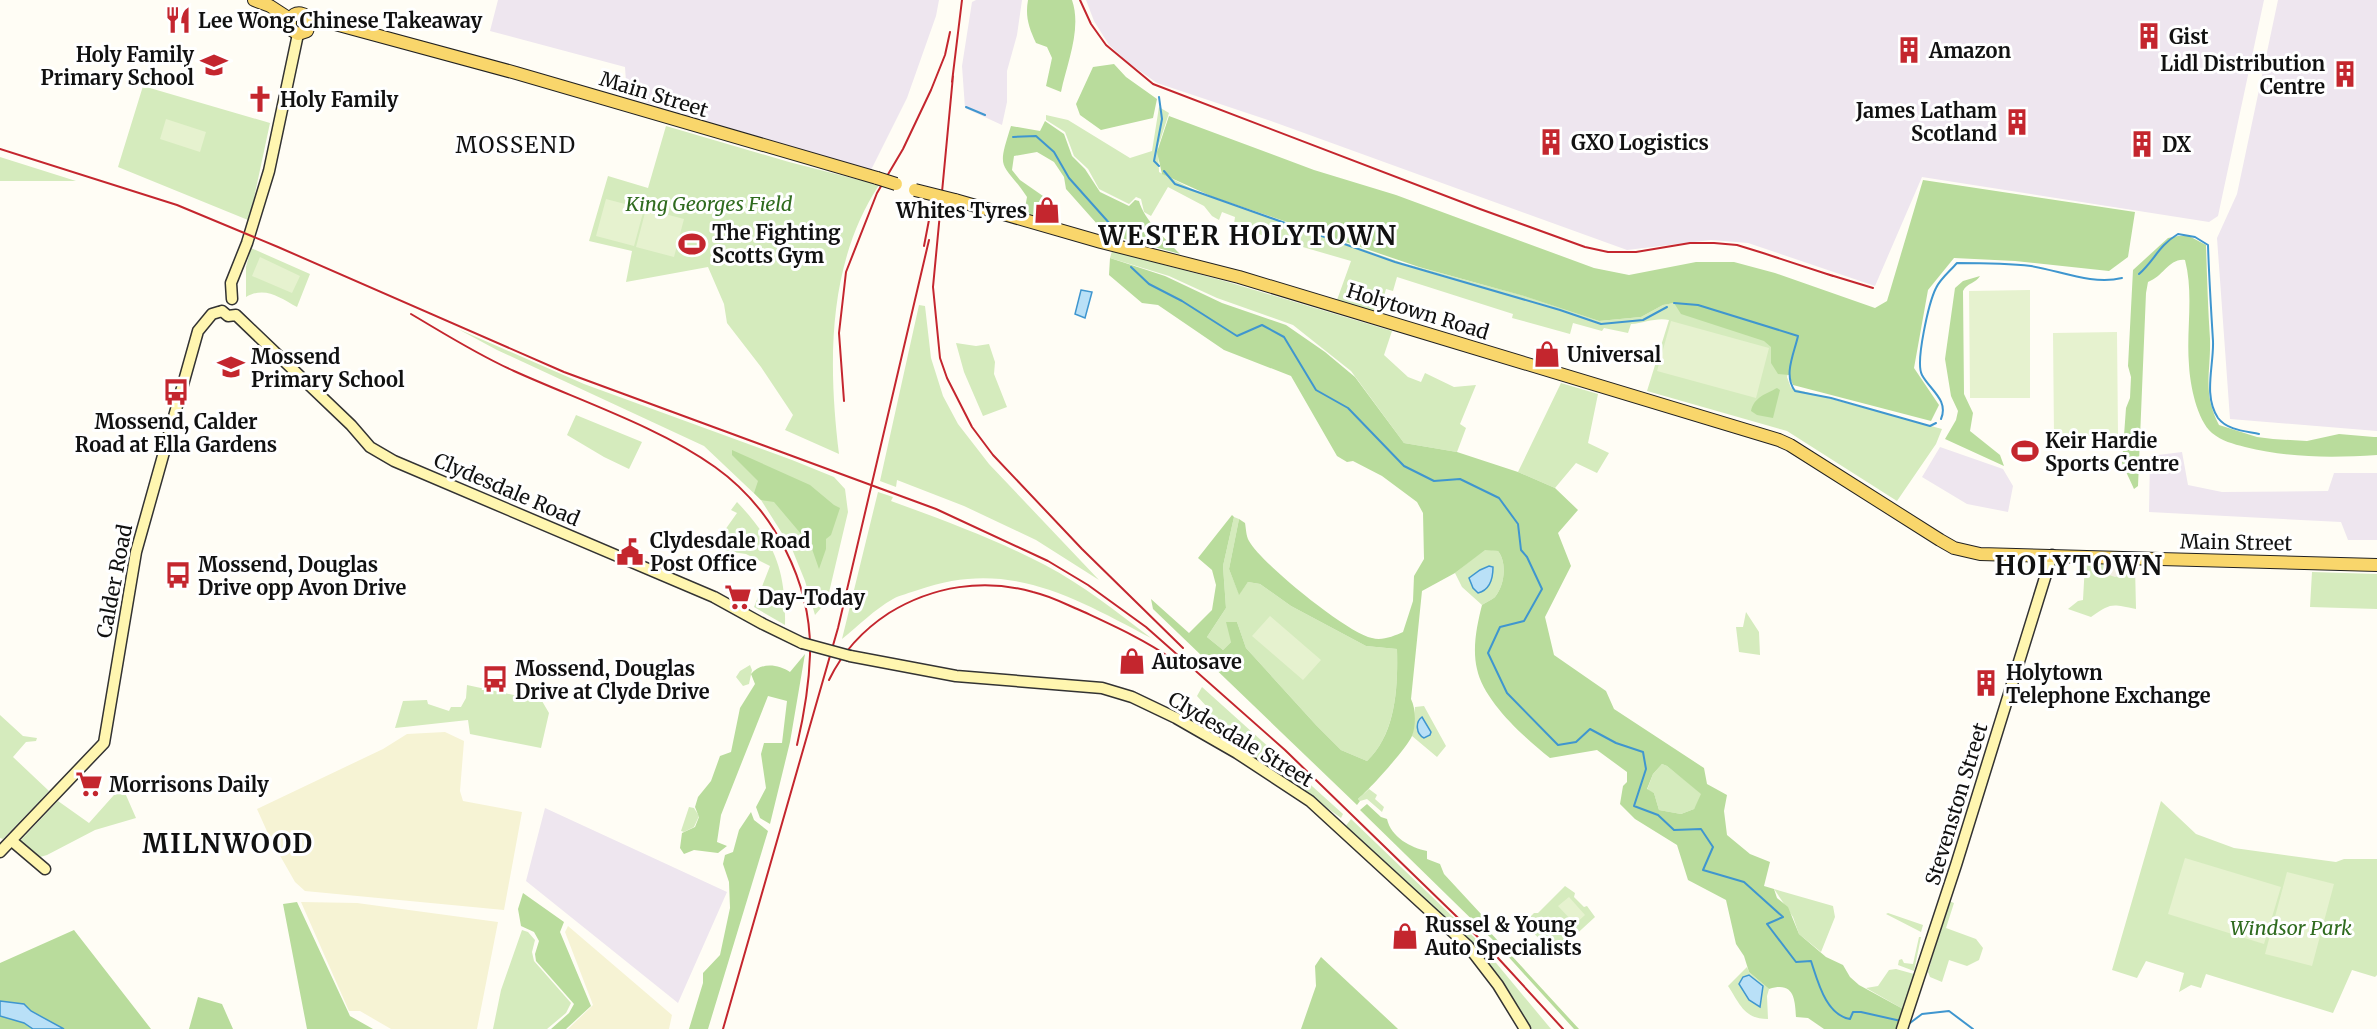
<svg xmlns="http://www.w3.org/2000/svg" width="2377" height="1029" viewBox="0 0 2377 1029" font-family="Merriweather,serif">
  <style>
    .industrial { fill: #eee6ef }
    .farmland { fill: #f6f3d4 }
    .green { fill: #d5ebbd }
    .forest { fill: #b9dc9c; fill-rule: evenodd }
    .pitch { fill: #e6f2cf }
    .plaza { fill: #f1ede2 }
    .water { fill: #b9e0f7; stroke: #3f96cf; stroke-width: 1.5 }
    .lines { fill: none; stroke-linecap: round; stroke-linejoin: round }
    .stream { stroke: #3f96cf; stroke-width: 2 }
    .secondary-casing { stroke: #333; stroke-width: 13 }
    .primary-casing { stroke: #222; stroke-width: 14 }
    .secondary { stroke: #fff6b0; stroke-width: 10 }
    .primary { stroke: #f9d66b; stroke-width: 12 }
    .rail { stroke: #c4262e; stroke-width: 2 }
    .secondary-bridge-casing { stroke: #333; stroke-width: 13; stroke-linecap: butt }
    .primary-bridge-casing { stroke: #222; stroke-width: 14; stroke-linecap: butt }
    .secondary-bridge { stroke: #fff6b0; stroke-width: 10 }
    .primary-bridge { stroke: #f9d66b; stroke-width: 12 }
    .labels { text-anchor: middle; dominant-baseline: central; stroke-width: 6; stroke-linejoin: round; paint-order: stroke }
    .poi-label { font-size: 20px; font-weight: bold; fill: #111; stroke: #fff; text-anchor: start }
    .street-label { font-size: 20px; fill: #111; stroke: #fff }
    .park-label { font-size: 20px; font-style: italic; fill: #2f6b1f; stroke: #fff }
    .quarter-label { font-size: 22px; letter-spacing: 1.5px; fill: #111; stroke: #fff }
    .district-label { font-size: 26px; font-weight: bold; letter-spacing: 1.5px; fill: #111; stroke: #fff }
  </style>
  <rect width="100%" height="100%" fill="#fffdf5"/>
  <path class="industrial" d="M498 0H939L936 16 907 98 871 170 627 97 625 67 490 31Z
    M976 0H1022L1017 35 1007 71V102L1002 125 965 108 962 66 972 2Z
    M1086 0H2264L2218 216 2209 222 1922 177 1875 286 1748 243 1711 240 1627 250 1271 121 1157 83 1130 64 1109 45 1094 21Z
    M2278 0H2377V431L2230 419 2217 238 2237 194Z
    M1940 447 2003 469 2013 486 2008 512 1967 504 1922 477Z
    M2182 452 2188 485 2222 492 2328 491 2334 473H2377V540H2348L2341 522 2149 512 2150 456Z
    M545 808 727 892 678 1003 526 881Z"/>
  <path class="farmland" d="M445 732 464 741 460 791 463 801 522 812 504 910 305 891 295 882 270 838 257 809 383 749 407 734Z
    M301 902 357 903 498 922 477 1029H391L360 1011H349Z
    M568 926 672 1015 669 1029H568L593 1005 565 932Z"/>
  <path class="green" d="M143 86 270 123 254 198 248 220 118 167Z
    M1159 107 1169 113 1158 147 1159 172 1196 191 1403 263 1525 296 1599 321 1641 317 1663 305 1674 303 1797 335 1787 377 1791 388 1942 429 1936 444 1897 501 1787 431 1647 391 1669 320C1657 317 1644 323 1631 324L1628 333 1604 328 1602 331 1573 323 1570 334 1512 318 1513 314 1397 277 1393 291 1386 289 1379 313 1337 300 1351 261 1251 232 1234 224 1235 217 1222 212 1219 220 1212 216 1204 206 1168 187 1151 216 1144 212 1141 199 1136 197 1129 204 1099 189 1088 169 1074 156 1065 132 1046 120V115L1068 120 1130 158 1152 151Z
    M666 126 789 162 879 185C827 264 828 364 839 454L785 430 793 415 761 367 727 323 724 304 708 267 626 282 632 251 589 241 608 176 648 188Z
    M0 157 76 181H0Z
    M251 248 310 274 297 307C279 297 265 286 246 297V267Z
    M1112 251 1228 282 1392 331 1384 355 1408 377 1421 382 1425 373 1454 387 1476 385 1460 424 1466 428 1457 452 1404 443 1351 371 1293 325 1217 298 1169 276 1110 258Z
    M919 305 925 306 931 358 943 396 958 424 989 464 1099 580 1036 540 964 506 897 480 896 487 880 481Z
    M458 329 584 384 792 460 834 477 845 489 848 512 827 601 815 615 805 581 792 549 761 500 704 446 497 350Z
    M956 343 976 346 989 344 995 362 994 374 1007 407 983 416 964 372Z
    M1561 383 1598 394 1588 443 1609 453 1597 473 1576 463 1555 488 1518 472Z
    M576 415 642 442 629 469 604 457 567 435Z
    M878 492 893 497 891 501C943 520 995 539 1045 565 1083 585 1117 612 1151 638 1073 597 1008 558 918 590 910 593 900 595 893 599 875 609 858 626 842 639Z
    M737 502C775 542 786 570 785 625L754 607 770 566 746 554 725 551 715 544 737 513 731 510Z
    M1234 517 1239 519 1229 569 1239 594 1248 582 1260 584 1291 606 1366 646 1397 649C1398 686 1396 734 1367 761L1341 750 1316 725 1246 648 1237 622 1231 642 1223 650 1207 637 1226 608 1223 566Z
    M1485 549 1498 551C1507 562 1505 585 1495 597 1492 600 1486 602 1482 605L1462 587 1455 573Z
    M2085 563 2135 566 2136 609C2110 604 2112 603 2091 617L2068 609 2078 601 2083 600Z
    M2312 572 2377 574V609L2310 607Z
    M1746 612 1759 632 1760 655 1739 652 1736 627H1743Z
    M750 665 752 670 749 684 743 686 736 677 740 671Z
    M467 685 542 701 549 713 541 748 470 734 468 720 395 728 403 701 427 700 428 704 449 711 451 707H461L466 698Z
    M1202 687 1343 814 1341 818 1297 786 1203 726 1212 716 1208 708 1197 696Z
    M1424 706 1446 746 1437 757 1412 736 1415 707Z
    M0 715 23 736 37 738 36 741 26 742 13 757 49 791 3 839 0 838Z
    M1662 764 1667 766 1702 794 1694 809 1681 814 1659 810 1654 793 1647 790 1653 774Z
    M122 786 136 818 95 830 47 855 40 857 20 841 58 801 89 823Z
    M1369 789 1377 795 1375 799 1384 807 1382 812 1367 799 1360 801 1358 799Z
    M2161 801 2196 834 2234 848 2336 862 2344 859H2377V975L2375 977 2352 970 2333 1013 2206 974 2201 988 2191 985 2179 992 2184 973 2146 961 2137 978 2112 970Z
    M689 807 694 808 699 816 694 827 684 832 681 831Z
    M1351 819 1477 940 1551 1029H1532L1489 965 1345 827Z
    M1565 886 1575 893 1574 897 1584 907 1587 906 1595 917 1557 952 1544 944 1528 927 1529 918 1534 913H1538Z
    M1774 889 1833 906 1835 917 1821 952 1799 934 1793 917Z
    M1949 901 1954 903 1946 928 1976 939 1983 948 1979 960 1967 966 1949 960 1942 982 1930 977 1928 972Z
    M1888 913 1923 925 1921 932 1886 914Z
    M522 930 528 932 535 940 532 952 534 961 571 1003 566 1013 547 1029H493L501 990Z
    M1919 937H1921L1914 971 1898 965 1899 960 1902 959 1904 963 1913 964Z
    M1747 967 1749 972 1769 989 1767 996 1768 1019C1744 1019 1740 1004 1728 986Z
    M1896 969 1914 974 1903 1009 1866 988 1878 986 1889 970Z"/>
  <path class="forest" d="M1028 0H1072C1082 29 1067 63 1061 92L1046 86 1052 58 1047 47 1036 43C1029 28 1025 17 1028 0Z
    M1114 64 1126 77 1157 99 1153 118 1101 130 1080 115 1076 104 1093 67Z
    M1169 116 1314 170 1396 195 1594 268 1629 275 1696 262H1734L1775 273 1875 308 1887 301 1923 180 2135 212 2128 257 2109 271 2015 261 1954 258 1928 290 1914 368 1939 405 1931 421 1793 385 1789 375 1778 374 1771 363V347L1764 341 1681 314 1674 303 1663 305 1641 317 1599 321 1524 296 1419 267 1213 197 1162 174 1157 152Z
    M1045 121 1064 134 1072 156 1085 169 1100 192 1129 206 1135 200 1139 201C1144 220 1166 239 1180 254L1106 234 1066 189 1064 177 1054 162 1037 152 1014 156 1012 170 1020 180 1043 196 1035 217 1024 214 1027 197C1002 160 996 173 1011 126L1040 131Z
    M2178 236H2189L2206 245C2207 277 2208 308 2210 339 2211 373 2202 392 2219 425L2257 437 2273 439 2307 441 2339 434 2374 437H2377V455C2332 458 2289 458 2245 447 2233 444 2222 441 2212 433 2197 420 2190 385 2189 365 2186 330 2194 295 2185 260 2169 258 2163 277 2148 282L2146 293 2138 486 2134 489 2122 463 2126 408 2130 398 2131 377 2128 366 2133 270 2168 238Z
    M1110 258 1165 276 1222 303 1286 325 1325 352 1355 377 1404 443 1457 452 1518 472 1555 488 1578 510 1558 533 1571 566 1545 617 1554 655 1606 691 1614 709 1704 768 1707 784 1727 795 1724 811 1727 835 1750 854 1770 862 1764 886 1774 889 1777 898 1788 907 1799 934 1826 957 1843 965 1850 977 1859 985 1903 1009 1897 1029H1824L1808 1018 1796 1017C1795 999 1794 981 1769 989L1749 972 1744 956 1736 944 1726 900 1688 880 1677 845 1635 819 1620 804 1623 786 1627 782V772L1597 750 1550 758C1525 738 1484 702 1477 669 1472 648 1477 625 1482 605 1486 602 1492 600 1495 597 1505 585 1507 562 1498 551L1485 550 1455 573 1422 591 1411 699C1416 709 1416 726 1412 736 1406 749 1370 789 1358 799L1360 801 1357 805 1153 609 1151 599 1189 633 1212 610 1216 585 1212 570 1198 558 1232 515 1234 517 1223 566 1226 608 1207 637 1223 650 1231 642 1226 622H1237L1246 648 1316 725 1341 750 1367 761C1396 734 1398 687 1397 649L1366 646 1291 606 1260 584 1248 582 1239 595 1229 569 1239 519 1245 523C1246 528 1246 536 1249 541 1261 563 1347 633 1372 638 1382 641 1394 636 1403 632L1413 601 1414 576 1424 559 1423 513 1417 502 1382 476 1353 461 1347 462 1337 456 1291 376 1224 350 1158 305 1142 303 1109 275ZM1662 764 1667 766 1701 794 1694 809 1681 814 1659 810 1654 793 1647 789 1653 774Z
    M1980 276C1976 283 1967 283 1963 291L1964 394 1973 413 1970 431 2000 455 2004 466 1945 439 1956 420 1958 411 1951 396 1945 359 1955 288 1963 281Z
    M1777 388 1780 390 1773 418 1757 415 1751 411C1754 397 1766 394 1777 388Z
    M732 450 810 485 834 505 840 508 831 535 826 539V549L819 569 811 546 796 528 774 502 761 500 754 493 758 481 732 455Z
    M805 654 790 742 770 824 760 818 756 807 766 788 761 754 764 743H782L787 701 768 696 721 815 717 842 727 846 718 853 694 850 684 854 680 848 682 833 695 827 699 817 695 807 698 797 711 781 720 756 731 752 740 708 755 684 751 674C761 662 778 664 790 672Z
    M1367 804 1381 817 1387 819C1391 837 1411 848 1427 851V859L1440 864 1444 874 1481 914 1488 930 1579 1029H1574L1495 942 1360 810Z
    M751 812 754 820 768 831 708 1029H689L703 983V973L720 955 730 908 729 882 723 864 725 855 733 852 739 830Z
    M523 893 564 922 560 932 591 1006 566 1029H551L569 1013 574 1004 536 961 535 954 539 941 534 932 521 926 518 909Z
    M297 902 350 1016 373 1029H307L283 904Z
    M74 930 151 1029H0V963Z
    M1321 957 1396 1027 1398 1029H1301L1316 986 1315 966Z
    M198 997 222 1004 233 1029H189Z"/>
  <path class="pitch" d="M166 119 206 132 200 152 160 139Z
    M606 199 644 209 634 246 596 236Z
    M646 209 684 219 674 257 636 247Z
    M260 257 300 276 292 293 252 276Z
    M2030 290V398H1970L1969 291Z
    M1671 321 1769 348 1756 398 1657 371Z
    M2117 332 2118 436H2054L2053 333Z
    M1270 616 1321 660 1303 680 1252 636Z
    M2185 858 2281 887 2264 944 2168 914Z
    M2287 872 2334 884 2312 966 2265 954Z
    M1569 897 1585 915 1575 924 1558 906Z"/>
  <path class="plaza" d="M2104 566 2112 567H2126L2123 575 2115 577 2109 575Z"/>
  <path class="water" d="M1081 290 1092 292 1085 318 1075 314Z
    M1489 566 1493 567C1493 578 1490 590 1478 593L1473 588 1469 578 1480 570Z
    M1422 717 1431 732 1430 735 1424 738C1416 734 1415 722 1422 717Z
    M1749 975 1763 986 1760 1007 1749 1000 1739 984 1743 977Z
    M0 1001 24 1004 31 1011 64 1029H33L24 1023 0 1016Z"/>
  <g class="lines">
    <path class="stream" d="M966 107 985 115
      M1013 137 1036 136 1054 152 1069 178 1119 234
      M1159 166 1154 161 1162 119 1159 97
      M1164 171 1175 184 1395 262 1560 310 1601 324 1643 320 1667 307
      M1131 267 1149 284 1182 301 1237 336 1262 325 1284 337 1316 390 1348 408 1404 466 1434 481 1460 479 1499 498 1518 524 1521 550 1527 557 1542 589 1524 621 1500 627 1488 653 1507 693 1558 745 1576 742 1590 729 1616 743 1643 752 1646 769 1634 806 1658 815 1674 830 1701 829 1713 847 1703 870 1744 882 1783 917 1767 924 1796 962 1811 961C1818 982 1826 1015 1850 1019L1853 1012H1861L1901 1021
      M2139 274C2155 260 2158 246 2178 234L2195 237 2208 245C2209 277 2211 309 2213 341 2214 365 2203 396 2218 418 2227 430 2245 431 2259 434
      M1674 303 1698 305 1798 336C1794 354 1783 375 1795 391L1831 398 1930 426 1936 423
      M1941 419C1949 400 1930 390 1922 375 1915 362 1929 302 1936 288 1940 279 1950 271 1957 263 1982 263 2006 263 2031 266 2061 271 2092 285 2122 278
      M1907 1022 1910 1023 1922 1014 1949 1011 1973 1029"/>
    <defs>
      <path id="secondary" d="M232 299 231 283 247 243 269 171 298 34
        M222 311 228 316 236 315 351 425 370 447 394 461 714 597 763 624 802 643
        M850 656 956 676 1102 688 1132 697 1176 718 1237 753 1310 801 1468 946 1498 985 1525 1029
        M12 841 45 869
        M0 852 104 743 136 552 198 331 212 314 222 311
        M1902 1029 1956 865 2052 555"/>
      <path id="primary" d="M254 0 270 6 290 19
        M290 19V29L298 34 307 31 310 22
        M290 19C296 10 306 12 310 22
        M310 22 324 21 516 73 877 178
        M955 200 1101 242 1239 277 1779 440 1790 445 1940 540 1954 548 1980 554 2377 565"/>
    </defs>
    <use href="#secondary" class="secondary-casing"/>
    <use href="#primary" class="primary-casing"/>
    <use href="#secondary" class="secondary"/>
    <use href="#primary" class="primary"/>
    <path class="rail" d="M1080 0 1091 24 1106 45 1153 84 1480 209 1585 247 1608 252H1636L1690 243H1714L1737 245 1763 253 1833 276
      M953 76 933 287 940 358 947 378 972 427 993 455 1082 549 1183 648
      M952 82 962 0
      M0 149 177 205 278 247 564 372 936 509 1048 561 1088 585 1146 627 1285 750 1487 946 1563 1029
      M924 246 933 199
      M1827 274 1873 288
      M411 314C445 334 478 355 514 371 578 400 659 427 715 467 774 509 812 583 810 655 809 686 804 715 797 745
      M844 401 839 333 846 272 877 193 903 149 931 90 945 55 950 32
      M829 680C843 651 863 630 889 613 933 586 984 578 1033 592 1051 596 1067 605 1084 612 1114 626 1145 640 1172 659
      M723 1029 838 628 929 240"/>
    <defs>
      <path id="secondary-bridge" d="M802 643 850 656"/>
      <path id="primary-bridge" d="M877 178 896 184
        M915 190 955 200"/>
    </defs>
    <use href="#secondary-bridge" class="secondary-bridge-casing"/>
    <use href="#primary-bridge" class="primary-bridge-casing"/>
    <use href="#secondary-bridge" class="secondary-bridge"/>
    <use href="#primary-bridge" class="primary-bridge"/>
  </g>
  <defs>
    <symbol id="restaurant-bare" viewBox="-9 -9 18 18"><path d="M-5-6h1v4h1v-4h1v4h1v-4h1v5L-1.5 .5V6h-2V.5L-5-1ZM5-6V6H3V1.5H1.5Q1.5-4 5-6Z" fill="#c4262e" stroke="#fff" stroke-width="2.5" paint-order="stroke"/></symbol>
    <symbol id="building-bare" viewBox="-9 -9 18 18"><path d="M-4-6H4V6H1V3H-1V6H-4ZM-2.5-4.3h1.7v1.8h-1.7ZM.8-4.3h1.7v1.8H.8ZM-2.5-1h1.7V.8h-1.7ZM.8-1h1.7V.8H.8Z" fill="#c4262e" stroke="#fff" stroke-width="2.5" paint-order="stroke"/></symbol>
    <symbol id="school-bare" viewBox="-9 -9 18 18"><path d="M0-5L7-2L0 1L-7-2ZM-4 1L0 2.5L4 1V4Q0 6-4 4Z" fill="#c4262e" stroke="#fff" stroke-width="2.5" paint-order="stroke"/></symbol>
    <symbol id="church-bare" viewBox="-9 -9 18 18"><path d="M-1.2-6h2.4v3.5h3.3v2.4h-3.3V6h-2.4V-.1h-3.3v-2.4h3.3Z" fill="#c4262e" stroke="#fff" stroke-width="2.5" paint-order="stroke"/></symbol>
    <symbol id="shop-bare" viewBox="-9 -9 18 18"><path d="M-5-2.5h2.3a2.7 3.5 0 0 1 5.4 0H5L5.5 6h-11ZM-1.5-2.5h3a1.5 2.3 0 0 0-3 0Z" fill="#c4262e" stroke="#fff" stroke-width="2.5" paint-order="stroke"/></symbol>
    <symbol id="stadium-bare" viewBox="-9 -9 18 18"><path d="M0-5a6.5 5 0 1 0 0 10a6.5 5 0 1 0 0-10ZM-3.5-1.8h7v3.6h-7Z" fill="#c4262e" stroke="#fff" stroke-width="2.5" paint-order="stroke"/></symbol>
    <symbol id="bus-bare" viewBox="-9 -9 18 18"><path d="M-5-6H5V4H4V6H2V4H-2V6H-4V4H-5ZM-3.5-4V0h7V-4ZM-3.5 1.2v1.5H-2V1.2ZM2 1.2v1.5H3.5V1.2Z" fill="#c4262e" stroke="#fff" stroke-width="2.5" paint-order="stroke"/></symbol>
    <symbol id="civic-bare" viewBox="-9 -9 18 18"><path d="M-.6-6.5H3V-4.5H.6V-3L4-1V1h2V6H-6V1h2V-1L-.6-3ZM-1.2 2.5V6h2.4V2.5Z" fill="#c4262e" stroke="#fff" stroke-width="2.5" paint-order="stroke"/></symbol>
    <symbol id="supermarket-bare" viewBox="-9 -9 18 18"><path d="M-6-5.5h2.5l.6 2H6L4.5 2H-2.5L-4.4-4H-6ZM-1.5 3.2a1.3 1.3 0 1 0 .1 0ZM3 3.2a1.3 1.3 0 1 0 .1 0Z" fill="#c4262e" stroke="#fff" stroke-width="2.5" paint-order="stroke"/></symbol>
  </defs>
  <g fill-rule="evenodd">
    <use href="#restaurant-bare" x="159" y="1" width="38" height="38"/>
    <use href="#building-bare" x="2130" y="17" width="38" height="38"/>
    <use href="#building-bare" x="1890" y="31" width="38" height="38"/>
    <use href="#school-bare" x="195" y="46" width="38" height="38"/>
    <use href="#building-bare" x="2326" y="55" width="38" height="38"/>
    <use href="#church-bare" x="241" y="80" width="38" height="38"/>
    <use href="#building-bare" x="1998" y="103" width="38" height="38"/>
    <use href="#building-bare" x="1532" y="123" width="38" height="38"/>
    <use href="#building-bare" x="2123" y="125" width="38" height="38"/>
    <use href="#shop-bare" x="1028" y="191" width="38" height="38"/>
    <use href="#stadium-bare" x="673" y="225" width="38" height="38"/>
    <use href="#shop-bare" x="1528" y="335" width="38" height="38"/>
    <use href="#school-bare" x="212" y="348" width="38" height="38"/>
    <use href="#bus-bare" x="157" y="373" width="38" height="38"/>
    <use href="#stadium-bare" x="2006" y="432" width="38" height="38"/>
    <use href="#civic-bare" x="611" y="533" width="38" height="38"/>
    <use href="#bus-bare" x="159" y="556" width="38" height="38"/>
    <use href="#supermarket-bare" x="719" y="578" width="38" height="38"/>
    <use href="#shop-bare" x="1113" y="642" width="38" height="38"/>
    <use href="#bus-bare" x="476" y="660" width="38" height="38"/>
    <use href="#building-bare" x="1967" y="664" width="38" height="38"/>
    <use href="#supermarket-bare" x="70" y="765" width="38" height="38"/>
    <use href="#shop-bare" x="1386" y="917" width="38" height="38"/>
  </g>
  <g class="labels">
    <g class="poi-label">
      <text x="198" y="20">Lee Wong Chinese Takeaway</text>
      <text x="2169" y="36">Gist</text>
      <text x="1929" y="50">Amazon</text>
      <text x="194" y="54" text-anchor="end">Holy Family<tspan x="194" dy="23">Primary School</tspan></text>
      <text x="2325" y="63" text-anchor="end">Lidl Distribution<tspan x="2325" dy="23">Centre</tspan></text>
      <text x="280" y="99">Holy Family</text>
      <text x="1997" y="110" text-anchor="end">James Latham<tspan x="1997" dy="23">Scotland</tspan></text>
      <text x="1571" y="142">GXO Logistics</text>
      <text x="2162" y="144">DX</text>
      <text x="1027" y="210" text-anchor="end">Whites Tyres</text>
      <text x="712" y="232">The Fighting<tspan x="712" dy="23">Scotts Gym</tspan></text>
      <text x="1567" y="354">Universal</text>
      <text x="251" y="356">Mossend<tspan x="251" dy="23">Primary School</tspan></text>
      <text x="176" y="421" text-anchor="middle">Mossend, Calder<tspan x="176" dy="23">Road at Ella Gardens</tspan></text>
      <text x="2045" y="440">Keir Hardie<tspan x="2045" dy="23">Sports Centre</tspan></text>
      <text x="650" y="540">Clydesdale Road<tspan x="650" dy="23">Post Office</tspan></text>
      <text x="198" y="564">Mossend, Douglas<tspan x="198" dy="23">Drive opp Avon Drive</tspan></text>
      <text x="758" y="597">Day-Today</text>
      <text x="1152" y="661">Autosave</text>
      <text x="515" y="668">Mossend, Douglas<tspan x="515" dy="23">Drive at Clyde Drive</tspan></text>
      <text x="2006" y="672">Holytown<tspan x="2006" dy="23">Telephone Exchange</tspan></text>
      <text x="109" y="784">Morrisons Daily</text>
      <text x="1425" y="924">Russel &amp; Young<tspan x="1425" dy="23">Auto Specialists</tspan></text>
    </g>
    <g class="street-label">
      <text transform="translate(654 94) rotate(17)">Main Street</text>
      <text transform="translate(1418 311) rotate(17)">Holytown Road</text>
      <text transform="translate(507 489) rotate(23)">Clydesdale Road</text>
      <text transform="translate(2236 542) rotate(1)">Main Street</text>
      <text transform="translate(114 581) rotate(-79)">Calder Road</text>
      <text transform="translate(1241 739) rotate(31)">Clydesdale Street</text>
      <text transform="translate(1956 804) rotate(-73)">Stevenston Street</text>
    </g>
    <g class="park-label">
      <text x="709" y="203">King Georges Field</text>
      <text x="2291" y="927">Windsor Park</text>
    </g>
    <g class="quarter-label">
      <text x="516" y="145">MOSSEND</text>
    </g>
    <g class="district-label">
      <text x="1248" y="235">WESTER HOLYTOWN</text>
      <text x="2079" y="565">HOLYTOWN</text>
      <text x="228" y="843">MILNWOOD</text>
    </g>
  </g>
</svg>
